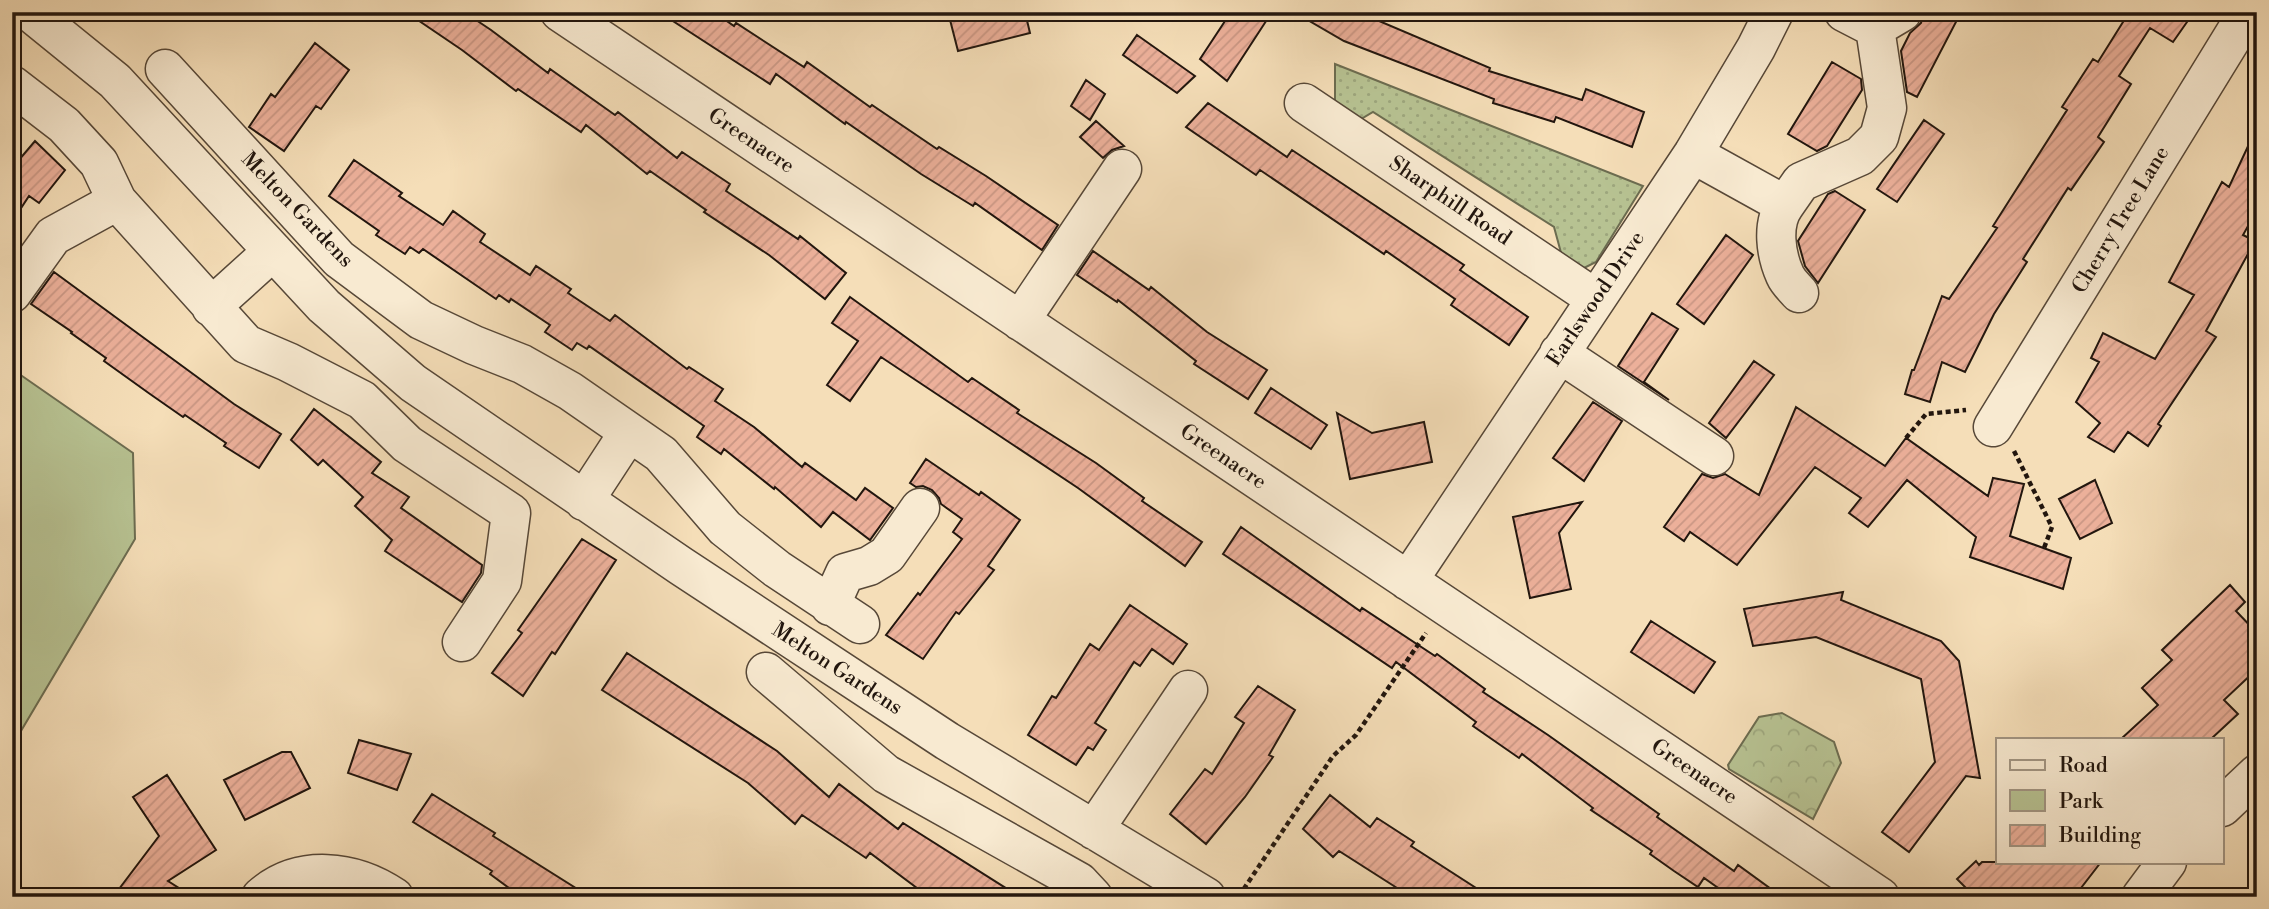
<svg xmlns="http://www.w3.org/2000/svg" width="2269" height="909" viewBox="0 0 2269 909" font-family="'Libre Bodoni',serif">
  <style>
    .grass { fill: url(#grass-dots); stroke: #6c6c50; stroke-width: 2 }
    .forest { fill: url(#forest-crowns); stroke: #6c6c50; stroke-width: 2 }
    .park { fill: #b7c292; stroke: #6c6c50; stroke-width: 2 }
    .building { fill: url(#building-hatch); stroke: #22160e; stroke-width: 2 }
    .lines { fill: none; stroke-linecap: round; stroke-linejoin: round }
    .minor-casing { stroke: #574838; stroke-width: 41 }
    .path { stroke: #22160e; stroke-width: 4.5; stroke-dasharray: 5 3.5; stroke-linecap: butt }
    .minor { stroke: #f8ead1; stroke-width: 38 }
    .labels { text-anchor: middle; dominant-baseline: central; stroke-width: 6; stroke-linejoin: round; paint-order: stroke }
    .street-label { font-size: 21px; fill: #22160e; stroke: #f8ead1 }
  </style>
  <defs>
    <pattern id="grass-dots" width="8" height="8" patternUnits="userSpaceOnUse" patternTransform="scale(1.75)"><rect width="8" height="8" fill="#b7c292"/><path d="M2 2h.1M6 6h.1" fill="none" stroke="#9da67d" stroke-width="1.8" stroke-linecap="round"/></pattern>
    <pattern id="forest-crowns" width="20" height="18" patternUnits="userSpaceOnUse" patternTransform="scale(1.75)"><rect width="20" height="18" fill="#b7c292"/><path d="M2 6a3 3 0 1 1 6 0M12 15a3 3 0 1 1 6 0" fill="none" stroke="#9da67d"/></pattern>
    <pattern id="building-hatch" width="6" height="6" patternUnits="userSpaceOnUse" patternTransform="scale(1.75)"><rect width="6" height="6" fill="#ecb09a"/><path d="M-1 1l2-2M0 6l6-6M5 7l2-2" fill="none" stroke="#ca9784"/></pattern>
  </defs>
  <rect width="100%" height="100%" fill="#f5deb8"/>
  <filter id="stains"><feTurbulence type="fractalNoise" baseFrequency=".00286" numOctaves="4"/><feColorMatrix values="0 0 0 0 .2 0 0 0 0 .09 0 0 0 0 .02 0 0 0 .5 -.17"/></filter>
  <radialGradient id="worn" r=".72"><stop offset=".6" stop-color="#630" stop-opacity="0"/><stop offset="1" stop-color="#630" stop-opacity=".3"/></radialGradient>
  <path class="grass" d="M1335 64 1643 186 1596 262 1580 270 1563 260 1554 227 1373 112 1351 125 1335 112Z"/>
  <path class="forest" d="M1782 713 1834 742 1841 763 1813 819 1729 769 1728 765 1759 717Z"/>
  <path class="park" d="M12 369 133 453 135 539 12 746Z"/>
  <path class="building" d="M406 12H464L491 30 548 73 550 69 615 115 618 112 677 158 682 152 730 184 726 191 798 239 800 236 846 273 825 299 769 255 704 212 706 210 650 171 647 174 586 125 581 132 518 89 516 91 462 50Z
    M659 12H714L734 26 736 23 804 67 807 62 870 107 872 105 937 149 939 147 986 176 1058 225 1042 250 975 203 973 206 921 174 846 122 845 124 776 74 770 84Z
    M948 12H1025L1030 33 958 51Z
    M1231 12H1272L1227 81 1200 59Z
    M1294 12H1358L1490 68 1489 71 1582 100 1586 89 1644 112 1632 147 1556 117 1554 122 1493 103 1494 99 1344 41Z
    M1924 12H1941L1957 20 1917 97 1907 92 1901 51 1910 33 1921 23Z
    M2125 12H2194L2173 42 2150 28 2119 76 2131 84 2098 137 2104 142 2071 190 2068 188 2023 259 2027 262 1994 314 1965 372 1942 362 1930 402 1905 394 1912 370H1914L1942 296 1949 299 1997 228 1993 226 2067 110 2062 107 2093 59 2098 62 2128 14Z
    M1137 35 1195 76 1177 93 1123 55Z
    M315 43 349 70 321 109 316 106 284 151 249 127 271 94 275 97Z
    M1832 62 1861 79 1862 90 1827 146 1817 151 1788 134Z
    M1086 80 1105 94 1090 120 1071 106Z
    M1208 103 1287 157 1292 150 1464 265 1460 270 1528 317 1509 345 1451 305 1455 299 1386 251 1384 254 1260 170 1256 175 1186 127Z
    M1924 120 1944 134 1897 202 1877 189Z
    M1096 121 1124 146 1112 150 1103 158 1080 137Z
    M2257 127V210L2243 235 2255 241 2206 331 2216 337 2158 424 2161 426 2148 446 2128 432 2114 452 2088 437 2100 423 2076 402 2099 362 2091 358 2103 333 2155 359 2194 295 2169 282 2222 182 2229 187Z
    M35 141 65 170 39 203 29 196 12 222V168Z
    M354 160 402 193 399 196 443 225 453 211 485 234 480 242 530 275 536 266 571 289 568 293 610 321 615 315 687 369 689 367 723 389 715 401 754 427 802 467 805 463 856 500 865 488 893 508 870 540 833 512 821 527 775 487 774 489 724 449 721 454 697 437 704 426 589 346 587 349 577 343 572 350 545 332 550 325 511 299 509 302 499 295 496 299 423 249 419 253 410 247 405 254 376 235 379 231 329 196Z
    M1835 191 1865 210 1818 283 1805 266 1798 241 1828 194Z
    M1726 235 1753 255 1704 324 1677 304Z
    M1093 251 1149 290 1151 287 1207 332 1267 370 1248 399 1194 364 1196 361 1118 300 1117 302 1077 275Z
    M54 272 234 404 281 434 259 468 224 446 226 443 185 415 183 417 150 394 104 361 106 358 71 333 72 332 31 304Z
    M850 297 968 382 972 378 1019 410 1017 413 1096 463 1144 498 1142 501 1202 542 1185 566 1078 488 881 357 850 401 827 385 858 341 832 323Z
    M1652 313 1678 329 1644 382 1669 400 1618 366Z
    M1754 361 1774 375 1726 438 1709 423Z
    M1271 388 1327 425 1311 449 1255 413Z
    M1593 402 1622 421 1584 481 1553 458Z
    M1796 407 1885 466 1906 438 1988 496 1993 478 2024 484 2010 536 2071 558 2063 589 1970 557 1976 537 1907 480 1868 527 1849 513 1861 498 1815 467 1737 565 1690 532 1684 541 1664 527 1702 474 1713 478 1725 474 1759 495Z
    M314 409 381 462 372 473 409 497 401 508 482 565 481 573 462 602 385 551 392 540 355 506 363 497 323 460 318 465 291 440Z
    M1337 413 1372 433 1424 422 1432 462 1350 479Z
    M926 459 979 495 981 492 1020 520 988 566 994 570 959 614 956 612 923 659 886 635 918 593 920 595 962 539 953 532 962 519 941 504 939 498 932 490 923 486 916 487 910 483Z
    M2095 480 2112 523 2080 539 2059 499Z
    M1582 502 1559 533 1571 589 1530 598 1513 517Z
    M1241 527 1360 611 1362 608 1435 656 1437 654 1485 689 1483 692 1548 735 1659 814 1657 817 1734 871 1738 865 1782 897H1716L1721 890 1704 878 1698 887 1674 871 1650 854 1652 851 1591 810 1593 808 1522 754 1519 758 1473 726 1476 722 1396 662 1392 668 1223 554Z
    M582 539 616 560 555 654 552 652 523 696 492 673 522 633 518 630Z
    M2230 585 2245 602 2236 611 2257 633V669L2224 700 2238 714 2211 739H2121L2158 705 2142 688 2172 660 2162 650Z
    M1843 592 1841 600 1941 641 1959 661 1980 778 1966 776 1909 852 1882 832 1935 762 1921 679 1816 637 1753 646 1744 609Z
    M1130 605 1187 644 1173 664 1152 649 1140 666 1134 662 1095 723 1106 730 1093 750 1088 747 1076 765 1028 735 1052 696 1056 698 1090 644 1099 650Z
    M1651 621 1715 662 1694 693 1631 652Z
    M627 653 777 751 829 797 839 784 898 829 903 823 1020 897H929L870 853 866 858 802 815 795 824 748 783 602 690Z
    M1258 686 1295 710 1269 755 1273 757 1245 797 1206 844 1170 814 1205 769 1212 774 1244 723 1235 717Z
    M359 740 411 754 397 790 348 773Z
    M282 752H291L310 788 245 820 224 780Z
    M167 775 216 850 168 881 193 897H113L159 836 133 797Z
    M432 794 495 833 493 836 590 897H521L490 874 492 871 413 822Z
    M1330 795 1370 827 1377 818 1414 842 1411 846 1490 897H1391L1397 888 1339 851 1333 857 1303 829Z
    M1976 861 1979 865 1982 862H2101L2074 897H1975L1957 879Z"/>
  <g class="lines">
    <defs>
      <path id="minor" d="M30 12 115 81 324 306 413 383 681 566 947 741 1206 897
        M560 12 1880 897
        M1844 12 1875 28
        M165 69 339 259 421 320 474 345 522 364 570 391 661 454 725 528 777 569 860 624
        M12 85 64 125 99 163 117 201 246 344 288 362 362 400 407 444 511 513 502 581 462 642
        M1304 103 1596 299
        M1693 154 1785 205C1771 224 1776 255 1785 275 1788 282 1794 287 1799 293
        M1785 205 1801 182 1860 156 1879 137 1887 108 1875 28 1902 12
        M12 293 53 236 117 201
        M211 307 273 251
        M1020 321 1122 169
        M1559 353 1714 456
        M1993 427 2248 12
        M584 501 629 432
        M1408 581 1693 154 1756 48 1774 12
        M830 606 845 573 869 566 887 555 920 508
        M766 672 886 774 1079 882 1093 897
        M2222 807 2257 774
        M1094 830 1188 690
        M261 897C299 863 354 870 394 897
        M2141 897 2167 862"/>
    </defs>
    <use href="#minor" class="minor-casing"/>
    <path class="path" d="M1906 438 1926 414 1966 410
      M2014 451 2052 527 2044 548
      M1239 896 1333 756 1356 735 1426 633"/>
    <use href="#minor" class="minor"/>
  </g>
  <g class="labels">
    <g class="street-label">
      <text transform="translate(751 141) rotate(34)">Greenacre</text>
      <text transform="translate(1450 201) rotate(34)">Sharphill Road</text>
      <text transform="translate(297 210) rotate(46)">Melton Gardens</text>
      <text transform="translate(2121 220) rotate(-59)">Cherry Tree Lane</text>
      <text transform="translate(1596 299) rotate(-56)">Earlswood Drive</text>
      <text transform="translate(1223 457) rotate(34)">Greenacre</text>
      <text transform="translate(837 669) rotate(33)">Melton Gardens</text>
      <text transform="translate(1694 772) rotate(34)">Greenacre</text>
    </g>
  </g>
  <rect width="2269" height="909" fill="none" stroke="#f5deb8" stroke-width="42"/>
  <rect x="14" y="14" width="2241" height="881" fill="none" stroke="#22160e" stroke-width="3.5"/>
  <rect x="21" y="21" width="2227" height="867" fill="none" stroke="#22160e" stroke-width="2"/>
  <rect x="1996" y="738" width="228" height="126" fill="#f8ead1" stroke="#a29583" stroke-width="2"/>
  <rect x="2010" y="760" width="35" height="10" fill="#f8ead1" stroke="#a29583" stroke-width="2"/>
  <text x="2059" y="772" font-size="21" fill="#22160e">Road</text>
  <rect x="2010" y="790" width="35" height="21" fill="#b7c292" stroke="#a29583" stroke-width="2"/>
  <text x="2059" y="808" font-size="21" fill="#22160e">Park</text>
  <rect x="2010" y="825" width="35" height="21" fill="url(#building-hatch)" stroke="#a29583" stroke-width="2"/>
  <text x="2059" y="842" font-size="21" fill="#22160e">Building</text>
  <rect width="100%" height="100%" filter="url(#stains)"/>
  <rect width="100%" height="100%" fill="url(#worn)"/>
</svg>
